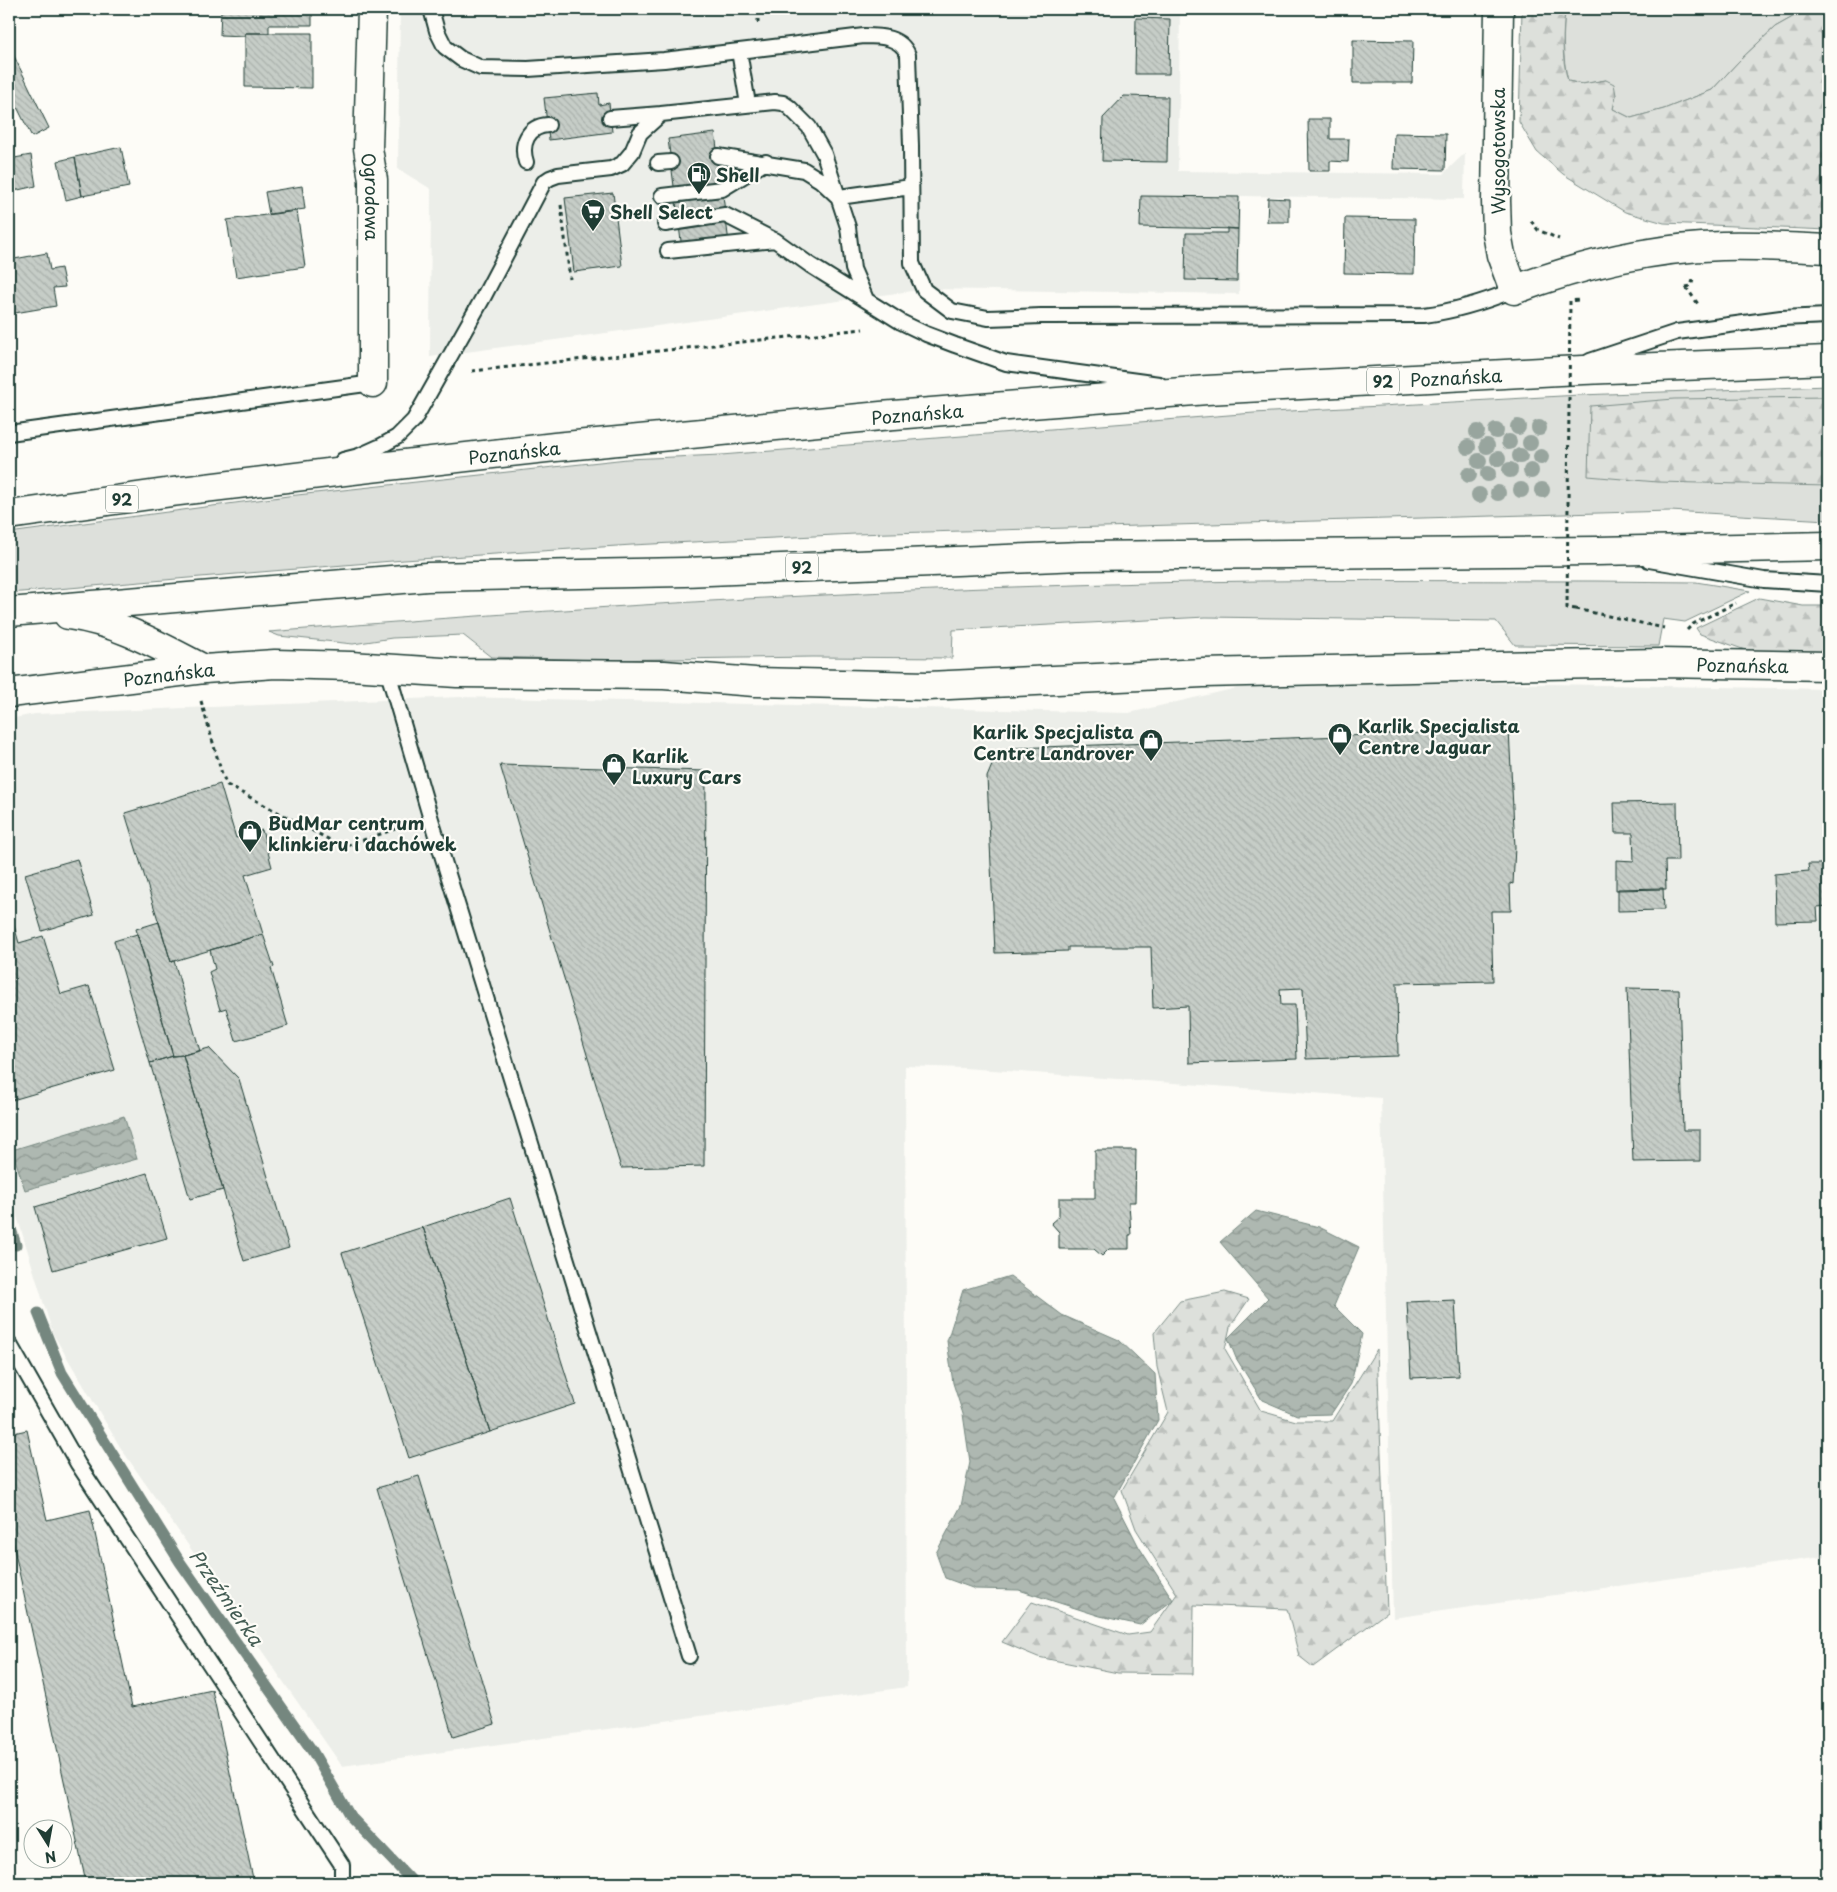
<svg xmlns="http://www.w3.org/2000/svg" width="1837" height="1892" viewBox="0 0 1837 1892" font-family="'Playpen Sans',sans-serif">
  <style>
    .built { fill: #eceee9 }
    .green { fill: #dde0db; stroke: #7e8e88 }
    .forest { fill: url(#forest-firs); stroke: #7e8e88 }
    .water { fill: url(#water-waves); stroke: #75877f }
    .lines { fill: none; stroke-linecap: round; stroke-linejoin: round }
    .stream { stroke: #75877f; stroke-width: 11 }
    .building { fill: url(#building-back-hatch); stroke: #1f3d34 }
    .lane-casing { stroke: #1f3d34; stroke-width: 18 }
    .street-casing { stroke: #1f3d34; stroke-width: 31 }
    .primary-casing { stroke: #1f3d34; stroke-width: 31 }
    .path { stroke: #1f3d34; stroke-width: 3; stroke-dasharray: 4 4; stroke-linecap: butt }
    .lane { stroke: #fdfcf7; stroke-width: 14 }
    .street { stroke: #fdfcf7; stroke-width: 28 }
    .primary { stroke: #fdfcf7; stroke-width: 28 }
    .path-bridge { stroke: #1f3d34; stroke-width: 3; stroke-dasharray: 4 4; stroke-linecap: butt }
    .tree { fill: #98a59e }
    .labels { text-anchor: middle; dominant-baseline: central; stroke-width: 4.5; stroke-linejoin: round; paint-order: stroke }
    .shield { fill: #fdfcf7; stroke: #62766e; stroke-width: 1 }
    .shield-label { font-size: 16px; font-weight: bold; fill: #1f3d34 }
    .street-label { font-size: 18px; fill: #1f3d34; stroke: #fdfcf7 }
    .poi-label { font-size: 18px; font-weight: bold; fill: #1f3d34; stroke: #fdfcf7; text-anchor: start }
    .water-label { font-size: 19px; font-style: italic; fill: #435c53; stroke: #fdfcf7 }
  </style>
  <defs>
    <pattern id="forest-firs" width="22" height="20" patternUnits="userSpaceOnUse" patternTransform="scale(1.25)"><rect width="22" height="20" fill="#dde0db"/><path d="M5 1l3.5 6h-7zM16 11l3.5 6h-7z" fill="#bdc1bd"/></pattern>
    <pattern id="water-waves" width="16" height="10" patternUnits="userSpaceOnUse" patternTransform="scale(1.25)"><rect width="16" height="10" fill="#aeb8b1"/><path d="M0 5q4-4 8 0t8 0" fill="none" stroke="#8d9791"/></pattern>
    <pattern id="building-back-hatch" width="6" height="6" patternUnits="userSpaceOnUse" patternTransform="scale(1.25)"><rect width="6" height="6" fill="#c6cdc7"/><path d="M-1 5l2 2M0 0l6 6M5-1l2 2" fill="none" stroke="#aab1ac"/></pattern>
  </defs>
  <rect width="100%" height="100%" fill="#fdfcf7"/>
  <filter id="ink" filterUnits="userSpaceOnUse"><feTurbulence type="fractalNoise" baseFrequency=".02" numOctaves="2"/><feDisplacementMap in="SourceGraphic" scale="10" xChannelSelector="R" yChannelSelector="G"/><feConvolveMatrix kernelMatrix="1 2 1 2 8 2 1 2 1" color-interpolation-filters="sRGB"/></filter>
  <g filter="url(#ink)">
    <path class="built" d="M400 9H1180L1178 171 1443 174 1465 153 1464 199 1240 196 1239 294 926 289 430 357 431 189 398 169Z
      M1276 679 1828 689V1556L1393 1618 1381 1098 964 1068 905 1066 907 1687 342 1766 122 1450 53 1334 9 1190V719L35 714 460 697 1129 713Z"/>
    <path class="green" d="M1565 9H1807L1775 27 1740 60 1712 90 1664 109 1631 118 1613 109 1616 95 1606 80 1582 84 1568 81C1562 57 1563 33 1565 9Z
      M1828 386V520L1670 511 855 534 632 545 404 560 9 593V533L288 496 627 459 721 455 1254 413 1580 395Z
      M1595 581 1696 582 1750 591 1685 622 1663 619 1658 646 1515 645 1496 621 1206 617 953 630 952 658 813 657 600 660 491 657 463 635 392 638 353 644 279 636 269 632C561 608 855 590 1148 583 1297 579 1446 581 1595 581Z"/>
    <path class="forest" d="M1522 9H1565C1563 33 1561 57 1568 81L1582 84 1606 80 1614 84 1616 95 1613 109 1631 118 1664 109 1712 90 1740 60 1775 27 1807 9H1828V230L1664 223 1625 212 1563 174 1537 152 1519 122Z
      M1828 397V486L1657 482 1588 476 1590 406 1674 399Z
      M1759 598 1803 606H1828V653L1751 652 1700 634 1696 628Z
      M1225 1292 1249 1299 1230 1327 1225 1349 1261 1411 1296 1421H1332L1377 1349 1387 1612 1313 1667 1299 1656 1287 1609 1194 1605 1193 1674 1118 1673 1038 1657 1002 1642 1032 1602 1128 1635 1150 1632 1177 1594 1136 1529 1122 1490 1168 1412 1157 1367 1154 1333 1180 1301Z"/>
    <path class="water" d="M124 1116 137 1159 25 1190 12 1150Z
      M1256 1211 1319 1227 1359 1247 1334 1306 1362 1334 1351 1384 1331 1414 1297 1415 1262 1400 1236 1358 1228 1338 1268 1298 1220 1242Z
      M1010 1276 1062 1315 1119 1340 1155 1374 1158 1420 1114 1498 1139 1547 1173 1600 1140 1625 1100 1616 1019 1590 975 1589 945 1578 936 1553 961 1506 970 1462 963 1414 953 1383 947 1341 963 1290Z"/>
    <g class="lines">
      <path class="stream" d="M9 1222 16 1245
        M38 1313 62 1373 180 1562 313 1752 350 1816 414 1883"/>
    </g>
    <path class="building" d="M221 9H312V25H269V33H245V36L220 35Z
      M1136 18 1170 19 1169 74H1135Z
      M245 33H312V88L245 87Z
      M1353 40 1413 41 1412 83H1353Z
      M11 50 49 128 32 137 9 91V51Z
      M598 93 599 105 609 103 612 132 549 140 544 98Z
      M1124 96 1168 97 1167 162 1102 161 1103 118Z
      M1308 119H1330V139H1349L1348 162 1330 161V171H1309Z
      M715 133 730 251 683 257 668 139Z
      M1394 133 1446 134 1445 170 1393 169Z
      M121 147 129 187 82 196 75 157Z
      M31 155 36 186 9 192V159Z
      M75 157 82 196 66 200 58 161Z
      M302 186 305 209 269 214 265 192Z
      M613 193 622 266 574 272 565 198Z
      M1141 196 1239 197 1238 229 1140 227Z
      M1268 198 1289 199V222H1267Z
      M297 211 305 267 236 277 227 220Z
      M1345 218 1415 219 1414 274 1344 273Z
      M1227 228 1238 229 1237 281 1185 280 1186 233H1227Z
      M47 253 50 270 61 268 65 287 53 288 56 306 9 314V260Z
      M1509 730 1515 847 1513 884 1510 883 1511 911H1491L1493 981 1397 983 1398 1056 1306 1059 1303 988 1280 989 1281 1005H1295L1297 1059 1189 1063 1188 1006 1153 1008 1151 947H1068V951L995 953 987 777 995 758 1003 751 1014 748Z
      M500 765 706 771 704 1166 621 1168Z
      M220 784 236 838 262 830 272 867 245 875 263 934 171 962 125 813Z
      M1677 802 1678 861H1665L1666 889 1616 890V860L1634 861 1633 833H1615L1614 803Z
      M77 859 94 915 42 931 25 874Z
      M1808 864H1828V906L1817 907 1818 921 1775 922 1774 874 1809 871Z
      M1663 888 1664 910 1618 911V889Z
      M9 908 19 943 43 936 61 994 89 986 115 1070 9 1101Z
      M159 922 171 962 174 961 200 1051 183 1055 173 1056 136 929Z
      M137 934 173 1056 150 1063 114 941Z
      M263 934 274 967 271 968 288 1026 236 1041 226 1008 220 1010 209 972 215 969 210 950Z
      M1826 976H1828V1022H1827Z
      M1627 988 1679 989 1683 1130H1700V1161L1633 1162Z
      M209 1048 239 1079 289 1248 244 1261 183 1055Z
      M183 1055 223 1190 190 1199 150 1063 173 1056Z
      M1095 1150H1136L1135 1202H1129L1131 1235H1129V1249H1109L1102 1256 1094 1249H1059V1232L1051 1223 1059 1216V1198H1095Z
      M147 1173 167 1238 53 1270 35 1207Z
      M510 1198 575 1404 490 1432 423 1227Z
      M423 1227 490 1432 409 1458 342 1253Z
      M1455 1300 1459 1376 1411 1378 1407 1302Z
      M27 1430 47 1520 90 1510 132 1707 212 1690 254 1883H86L9 1525V1434Z
      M419 1476 495 1724 453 1737 377 1488Z"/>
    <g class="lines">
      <defs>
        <path id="lane" d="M431 9 437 31 445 47 461 59 481 68 528 69 664 60 864 36C881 36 901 37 908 55L911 146 912 263 924 290 952 311 988 318 1041 316 1424 315C1456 311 1484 302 1514 290
          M739 51 748 104
          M610 118 661 114
          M718 156 804 170 820 180 836 195
          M526 162C520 144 528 126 548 125
          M658 163 671 162
          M662 196 722 189 766 162
          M839 197 911 187
          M665 224 725 215 774 240
          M668 251 775 240 810 265 901 322 926 334 955 345 1006 363 1159 384
          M1590 361 1677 332 1781 318 1828 316
          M9 433 373 383
          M343 460 359 456 379 447 397 437 414 420 484 296 544 182 550 178 558 175 611 169 622 164 632 152 640 133 661 114 775 102 783 103 789 107 809 127 824 154 848 227 853 269 865 297
          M1649 560 1764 580 1828 584
          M387 669 430 816 689 1656
          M9 1343 78 1464 342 1865V1883"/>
        <g id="street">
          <path id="s1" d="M372 9 368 148 373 180V383"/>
          <path d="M1499 9 1496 201 1497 233 1501 255 1514 290C1580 265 1650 248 1722 246 1757 245 1793 247 1828 249"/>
          <path id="s2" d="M9 693 204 669 275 664 351 666 457 673 664 675 755 682 928 686 1203 673 1544 665 1661 663 1828 666"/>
        </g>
        <g id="primary">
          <path id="s3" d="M9 515 172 492 361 469 555 447 881 416 1207 390 1559 371 1828 360"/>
          <path d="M9 612 427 577 685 572 1081 556 1597 551 1828 546"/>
          <path d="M68 615C119 622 159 646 204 669"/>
        </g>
      </defs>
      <use href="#lane" class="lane-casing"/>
      <use href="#street" class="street-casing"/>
      <use href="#primary" class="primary-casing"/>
      <path class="path" d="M758 23V9
        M561 205 570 279
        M1531 221 1538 230 1559 239
        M1686 287 1691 286 1693 280
        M1686 287 1698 304
        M472 371 863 329
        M1576 609 1664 628
        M1687 630 1693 624 1736 603
        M201 701 222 774 227 785 343 847 395 829"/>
      <use href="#lane" class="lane"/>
      <use href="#street" class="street"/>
      <use href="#primary" class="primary"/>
      <path class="path-bridge" d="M1576 609 1567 608 1570 301 1579 300"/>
    </g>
    <g class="tree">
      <circle cx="1518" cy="427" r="8"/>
      <circle cx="1539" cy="428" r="8"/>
      <circle cx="1496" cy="431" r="8"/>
      <circle cx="1477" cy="432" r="8"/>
      <circle cx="1509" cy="442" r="8"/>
      <circle cx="1530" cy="443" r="8"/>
      <circle cx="1487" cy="446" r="8"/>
      <circle cx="1468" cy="447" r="8"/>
      <circle cx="1520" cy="456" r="8"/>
      <circle cx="1541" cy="457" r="8"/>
      <circle cx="1498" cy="459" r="8"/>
      <circle cx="1479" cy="461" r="8"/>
      <circle cx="1510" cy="470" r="8"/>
      <circle cx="1531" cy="471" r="8"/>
      <circle cx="1488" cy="474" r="8"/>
      <circle cx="1469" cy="475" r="8"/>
      <circle cx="1521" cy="490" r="8"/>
      <circle cx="1542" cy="490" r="8"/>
      <circle cx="1498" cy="493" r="8"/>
      <circle cx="1479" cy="495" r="8"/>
    </g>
  </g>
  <defs>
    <symbol id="fuel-pin" viewBox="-11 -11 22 30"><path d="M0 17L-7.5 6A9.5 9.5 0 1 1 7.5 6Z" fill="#1f3d34" stroke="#fdfcf7"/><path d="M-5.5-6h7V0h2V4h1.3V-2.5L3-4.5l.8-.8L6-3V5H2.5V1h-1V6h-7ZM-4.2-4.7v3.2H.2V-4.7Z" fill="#fff"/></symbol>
    <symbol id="supermarket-pin" viewBox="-11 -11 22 30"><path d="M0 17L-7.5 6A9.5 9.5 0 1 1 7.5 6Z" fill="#1f3d34" stroke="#fdfcf7"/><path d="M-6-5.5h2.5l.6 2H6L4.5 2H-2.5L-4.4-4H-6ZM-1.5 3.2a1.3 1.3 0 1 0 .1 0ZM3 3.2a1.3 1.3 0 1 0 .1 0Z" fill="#fff"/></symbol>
    <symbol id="shop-pin" viewBox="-11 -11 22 30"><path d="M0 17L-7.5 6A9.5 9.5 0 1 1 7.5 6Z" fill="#1f3d34" stroke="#fdfcf7"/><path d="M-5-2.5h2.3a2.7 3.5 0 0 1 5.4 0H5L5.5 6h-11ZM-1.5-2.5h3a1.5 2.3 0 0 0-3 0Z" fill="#fff"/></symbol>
  </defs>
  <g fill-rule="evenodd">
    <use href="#fuel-pin" x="685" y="160" width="28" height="38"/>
    <use href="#supermarket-pin" x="579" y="197" width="28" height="38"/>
    <use href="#shop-pin" x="1326" y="721" width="28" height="38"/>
    <use href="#shop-pin" x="1137" y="727" width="28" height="38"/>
    <use href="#shop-pin" x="600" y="751" width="28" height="38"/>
    <use href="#shop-pin" x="236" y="818" width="28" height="38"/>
  </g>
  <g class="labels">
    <g class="shield">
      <rect x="1367" y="367.5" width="32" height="27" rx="4"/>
      <rect x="106" y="485.5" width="32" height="27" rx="4"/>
      <rect x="786" y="553.5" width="32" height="27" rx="4"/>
    </g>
    <g class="shield-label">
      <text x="1383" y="381">92</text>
      <text x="122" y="499">92</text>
      <text x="802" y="567">92</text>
    </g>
    <g class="street-label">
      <text transform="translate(1497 151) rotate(-90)">Wysogotowska</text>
      <text stroke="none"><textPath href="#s1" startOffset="188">Ogrodowa</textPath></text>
      <text stroke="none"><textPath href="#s3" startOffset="1454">Poznańska</textPath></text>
      <text stroke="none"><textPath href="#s3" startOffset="914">Poznańska</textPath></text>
      <text stroke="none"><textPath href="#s3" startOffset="509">Poznańska</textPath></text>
      <text stroke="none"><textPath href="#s2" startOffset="1736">Poznańska</textPath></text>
      <text stroke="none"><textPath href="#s2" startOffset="161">Poznańska</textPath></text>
    </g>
    <g class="poi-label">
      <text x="716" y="174">Shell</text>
      <text x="610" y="211">Shell Select</text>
      <text x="1358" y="725">Karlik Specjalista<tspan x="1358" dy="21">Centre Jaguar</tspan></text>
      <text x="1134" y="731" text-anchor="end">Karlik Specjalista<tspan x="1134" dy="21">Centre Landrover</tspan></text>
      <text x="632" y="755">Karlik<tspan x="632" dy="21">Luxury Cars</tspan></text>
      <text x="268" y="822">BudMar centrum<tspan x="268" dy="21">klinkieru i dachówek</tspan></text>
    </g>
    <g class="water-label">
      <text transform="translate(227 1597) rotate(55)">Przeźmierka</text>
    </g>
  </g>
  <rect width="1837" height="1892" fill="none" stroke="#fdfcf7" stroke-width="30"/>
  <rect x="15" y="15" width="1807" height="1862" fill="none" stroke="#1f3d34" stroke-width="2" filter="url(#ink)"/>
  <g transform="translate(48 1844) rotate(169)"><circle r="24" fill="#fdfcf7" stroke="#a4b0a9"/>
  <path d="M0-4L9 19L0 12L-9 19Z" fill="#1f3d34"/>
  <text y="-8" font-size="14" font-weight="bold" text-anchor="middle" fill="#1f3d34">N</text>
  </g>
</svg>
